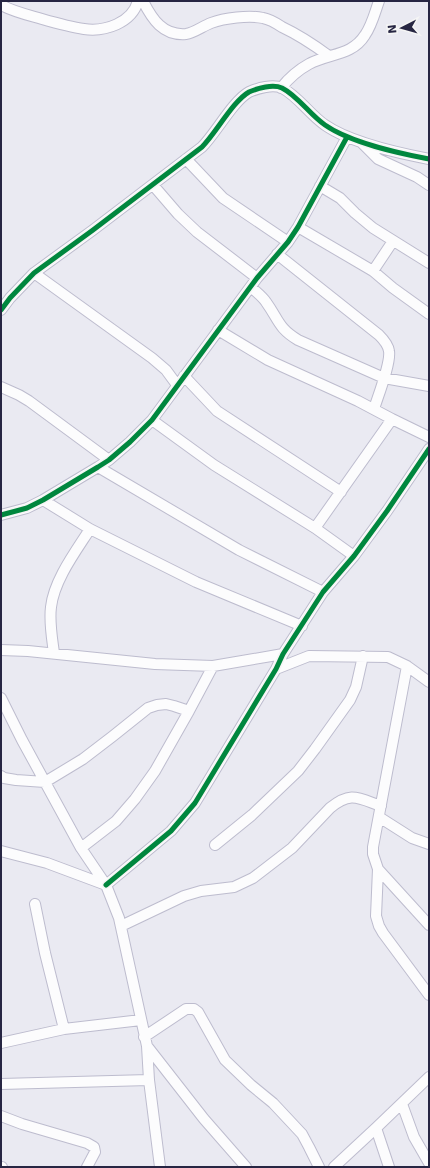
<svg xmlns="http://www.w3.org/2000/svg" width="430" height="1168" viewBox="0 0 430 1168" font-family="'DejaVu Sans',sans-serif">
  <style>
    .lines { fill: none; stroke-linecap: round; stroke-linejoin: round }
    .minor-casing { stroke: #bdbcce; stroke-width: 12 }
    .minor { stroke: #fcfcfd; stroke-width: 10 }
    .cycleway-casing { stroke: #f5f5f5; stroke-width: 8 }
    .cycleway { stroke: #00873e; stroke-width: 5 }
  </style>
  <rect width="100%" height="100%" fill="#eaeaf2"/>
  <g class="lines">
    <defs>
      <path id="minor" d="M143 1C152 19 163 36 186 34 194 33 203 26 211 23 224 18 249 15 263 18 269 19 276 23 282 27 299 35 314 45 329 56
        M1 5C14 12 28 15 42 19 56 23 70 27 84 29 105 32 132 23 138 1
        M281 88C289 78 298 70 309 64 329 53 352 56 365 35 372 25 375 12 379 1
        M362 143 378 159 417 177 429 185
        M186 159 223 198 288 242
        M153 185 178 214 197 232 257 278
        M320 186 340 198 355 213 373 228 429 263
        M298 227 373 271 393 288 429 314
        M277 254 379 335C383 339 388 344 389 351 391 363 378 396 374 409
        M373 271 393 241
        M34 273 152 358 166 370 177 385
        M251 287C256 292 262 296 266 302 279 320 278 328 298 340L384 378 429 386
        M1 310 10 298 34 273 93 230 202 147C216 133 233 101 249 92 258 88 273 84 282 88 298 96 310 115 325 125 351 143 398 153 429 159
        M218 330 268 360 358 401 392 419 429 437
        M184 376 217 411 341 492
        M1 387 19 395 29 401 109 460
        M152 420 214 465 315 528 354 556
        M98 467 239 550 323 592
        M43 500 90 529 196 582 302 626
        M1 515 27 508 43 500 98 467 109 460 130 442 152 420 257 278 288 242 298 227 347 137
        M315 528 392 419
        M1 650 28 651 155 664 213 666 283 654
        M54 653C52 638 49 622 51 607 54 580 76 551 90 529
        M407 666 373 847V854L378 869 429 925
        M276 669 309 656 388 657 407 666 429 682
        M1 698 22 740 81 848 106 885 119 918 147 1046 149 1080 160 1167
        M1 776 4 778 16 780 45 782 83 759 113 736 148 708 157 705 166 704 174 706 189 711
        M379 817 412 838 429 844
        M215 845 252 815 298 771 315 749 350 700 356 687 363 656
        M81 848 116 821 135 799 155 771 189 711 213 666
        M1 851 47 863 106 885
        M378 869 376 916 379 926 383 933 429 995
        M106 885 171 831 195 803 276 669 283 654 323 592 354 556 387 511 429 449
        M35 904 45 953 64 1029
        M121 926 184 896 201 891 234 887 253 878 292 848 330 808C351 791 358 798 381 806
        M144 1037 186 1009H194L198 1012 225 1060 251 1085 273 1103 302 1134 309 1147 319 1167
        M1 1043 64 1029 141 1020
        M147 1046 204 1119 246 1167
        M1 1084 149 1080
        M402 1104 414 1137 429 1163
        M1 1116 22 1124 87 1143 94 1147 95 1152 87 1167
        M376 1128 389 1167
        M1 1167H2
        M334 1167 376 1128 429 1077"/>
    </defs>
    <use href="#minor" class="minor-casing"/>
    <use href="#minor" class="minor"/>
    <defs>
      <path id="cycleway" d="M1 310 10 298 34 273 93 230 202 147C216 133 233 101 249 92 258 88 273 84 282 88 298 96 310 115 325 125 351 143 398 153 429 159
        M1 515 27 508 43 500 98 467 109 460 130 442 152 420 257 278 288 242 298 227 347 137
        M106 885 171 831 195 803 276 669 283 654 323 592 354 556 387 511 429 449"/>
    </defs>
    <use href="#cycleway" class="cycleway-casing"/>
    <use href="#cycleway" class="cycleway"/>
  </g>
  <rect width="430" height="1168" fill="none" stroke="#272643" stroke-width="4"/>
  <g transform="translate(402 28) rotate(264)" stroke="#f5f5f5" stroke-width="3" paint-order="stroke">
  <path d="M0-3L7 15L0 10L-7 15Z" fill="#272643"/>
  <text y="-6" font-size="11" font-weight="bold" text-anchor="middle" fill="#272643">N</text>
  </g>
</svg>
